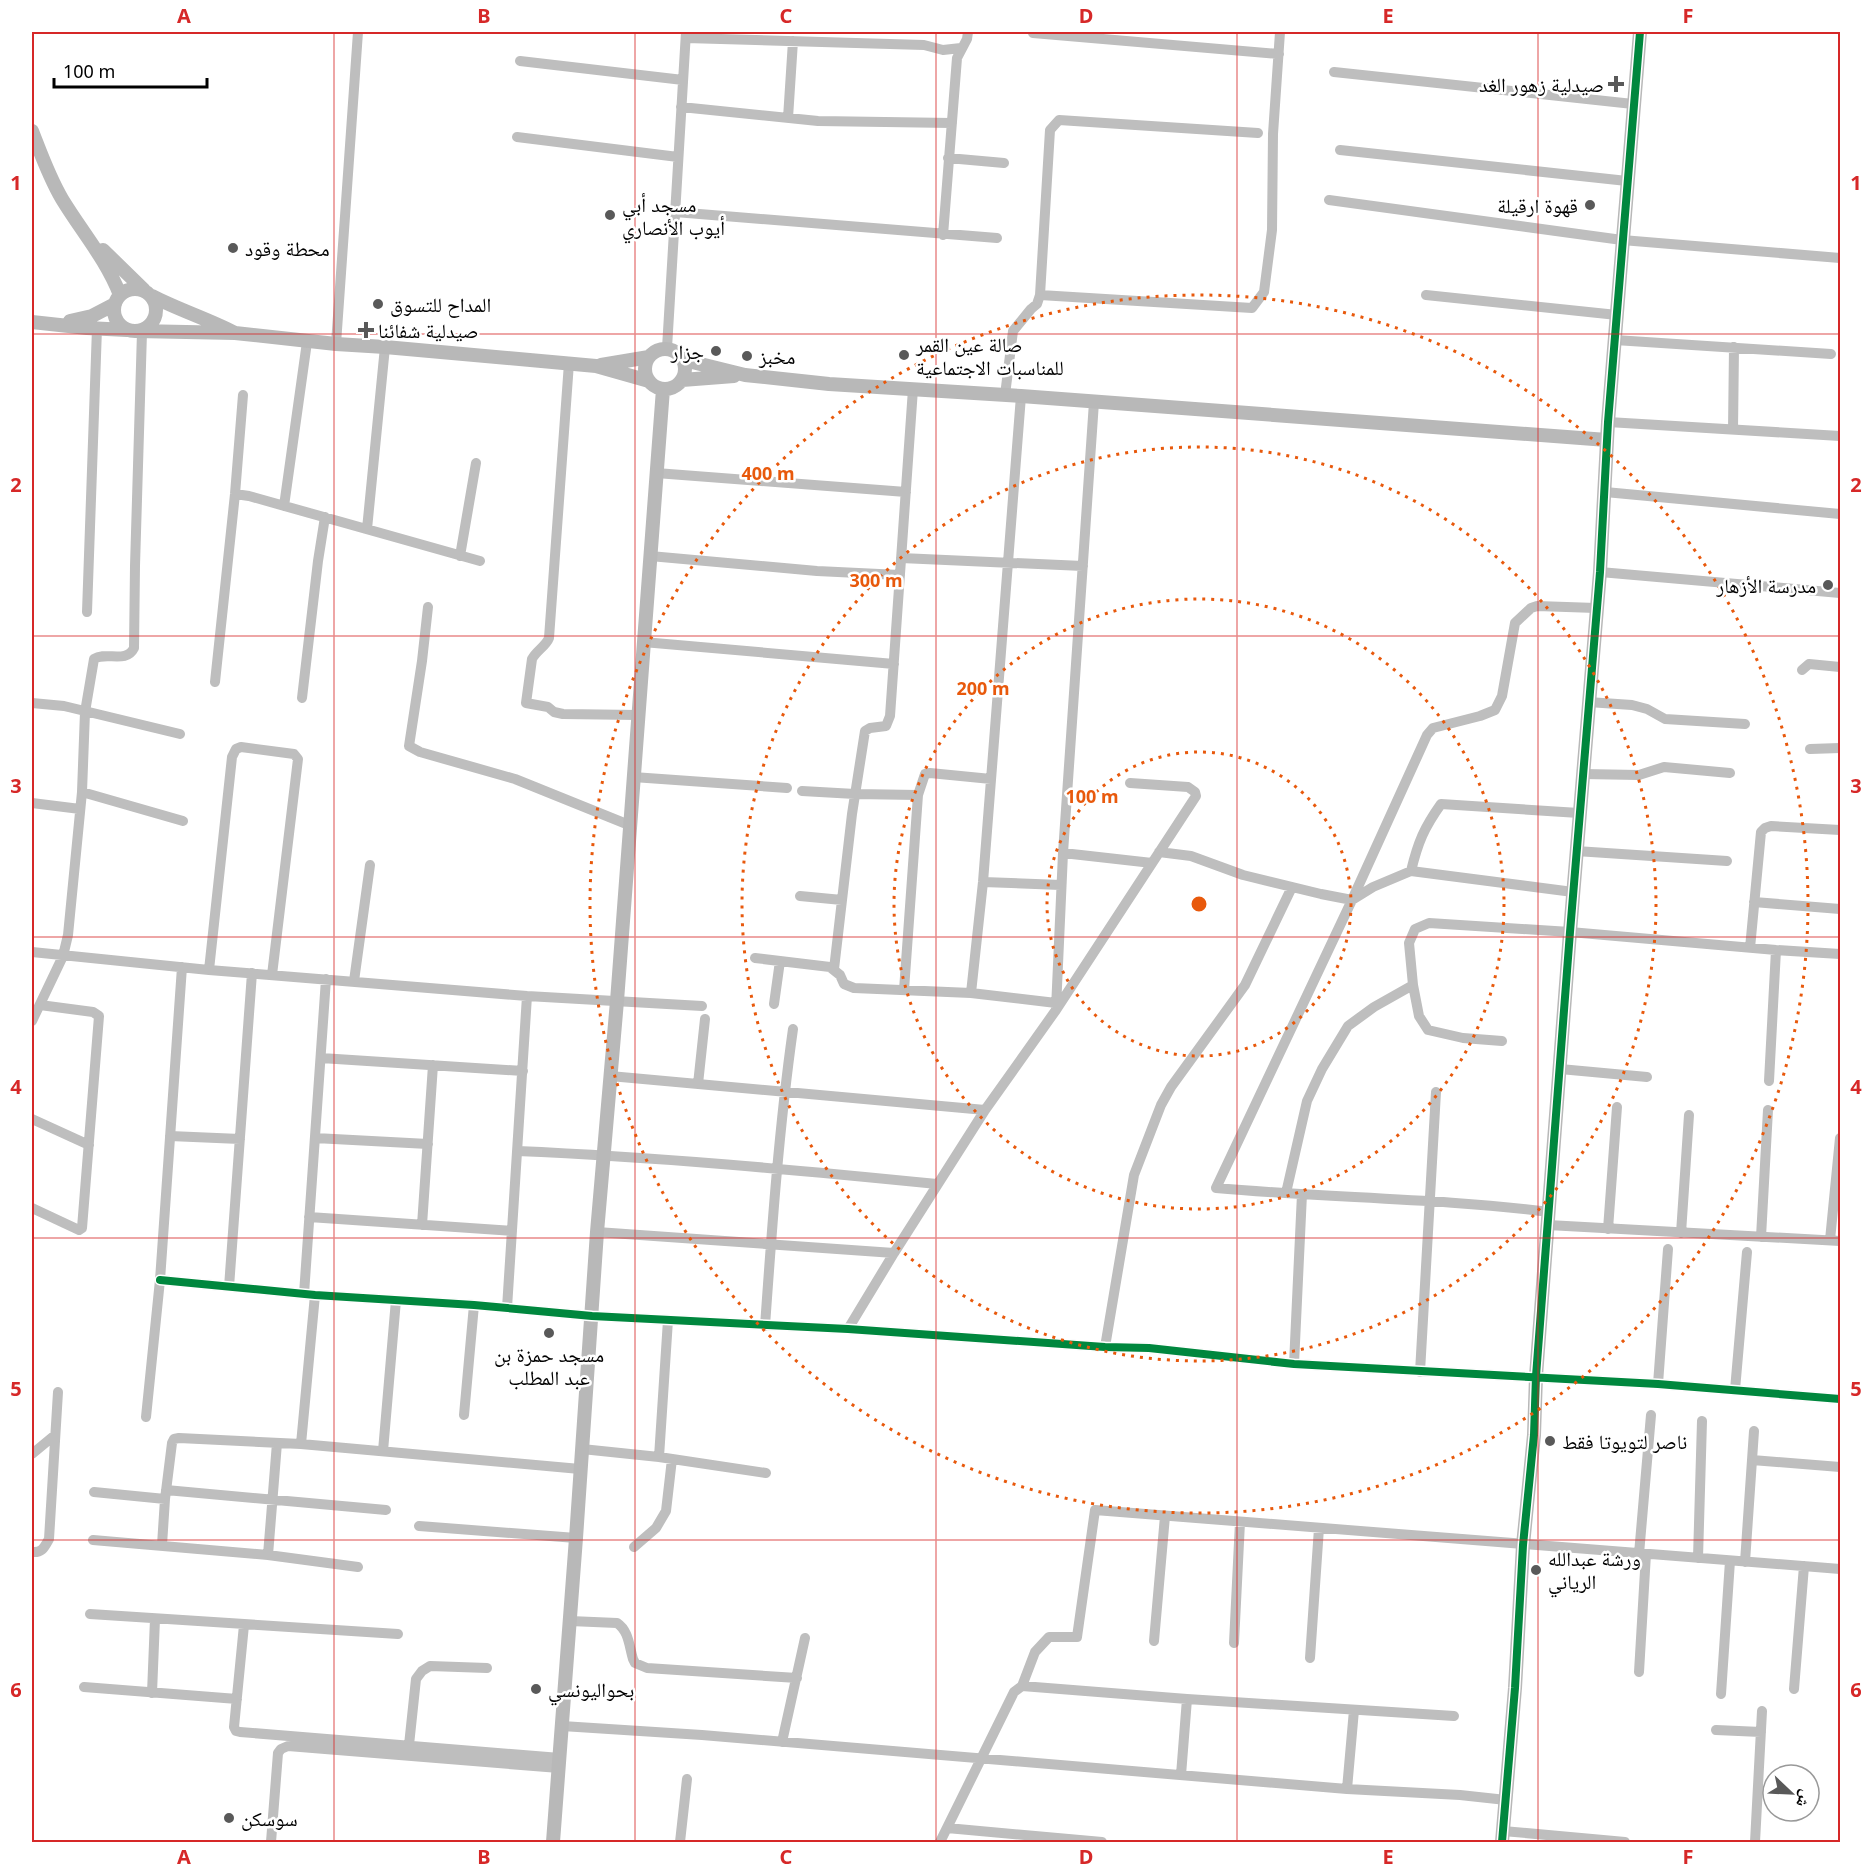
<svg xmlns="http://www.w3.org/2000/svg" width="1872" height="1874" viewBox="0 0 1872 1874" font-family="'Noto Sans','Noto Naskh Arabic',sans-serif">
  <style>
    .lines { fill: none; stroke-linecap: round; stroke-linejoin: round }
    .street { stroke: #bebebe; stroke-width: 10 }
    .secondary { stroke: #b8b8b8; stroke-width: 14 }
    .cycleway-casing { stroke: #fff; stroke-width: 11 }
    .cycleway { stroke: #00873e; stroke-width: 8 }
    .grid { fill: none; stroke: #d62828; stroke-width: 1.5; stroke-opacity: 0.55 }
    .ring { fill: none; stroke: #e8590c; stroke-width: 3; stroke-dasharray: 3 6 }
    .poi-dot { fill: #595959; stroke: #fff; stroke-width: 2 }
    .labels { text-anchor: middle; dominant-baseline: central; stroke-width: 5; stroke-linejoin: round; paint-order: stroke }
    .poi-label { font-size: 20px; fill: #000; stroke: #fff; text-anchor: start }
    .centre { fill: #e8590c; stroke: #fff; stroke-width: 3 }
    .ring-label { font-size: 18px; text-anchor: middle; font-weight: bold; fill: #e8590c; stroke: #fff; stroke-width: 5; stroke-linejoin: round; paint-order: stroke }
    .neatline { fill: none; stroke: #d62828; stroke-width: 2 }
    .grid-label { font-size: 20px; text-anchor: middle; font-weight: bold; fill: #d62828 }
  </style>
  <rect width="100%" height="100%" fill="#fff"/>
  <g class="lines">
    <path class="street" d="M1033 33 1279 54
      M686 38 924 45 943 50 961 48
      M520 61 683 80
      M1334 72 1633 104
      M681 107 818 121 952 123
      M788 118 793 41
      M517 137 678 157
      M1340 150 1627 181
      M948 158 1004 163
      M1329 200 1622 240 1840 258
      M675 212 997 238
      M943 235 957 58 967 39 968 32
      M1040 295 1252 308 1264 292 1272 230 1273 134 1280 32
      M1426 295 1617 315
      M1615 340 1831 354
      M336 344 358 32
      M667 348 686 32
      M569 363 549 638C546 646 536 651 532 659L526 703 548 707 554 712 563 714 638 715
      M1005 395 1013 331 1031 309 1037 304 1040 295 1050 130 1059 120 1258 133
      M1608 422 1840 436
      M1733 430 1734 347
      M656 473 906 492
      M1605 492 1840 514
      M235 494 249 496 480 561
      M284 506 307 342
      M367 529 385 347
      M460 556 476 463
      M650 556 817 571 900 575
      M901 558 1083 566
      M1600 572 1840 593
      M428 607 422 661 409 746 420 752 515 779 629 825
      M87 612 97 328
      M643 642 894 664
      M1802 670 1809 664 1840 667
      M215 682 235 494 243 395
      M302 698 318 561 325 517
      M1588 702 1632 705 1647 709 1665 719 1745 724
      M32 703 64 706 180 734
      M1810 749 1840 748
      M1583 774 1639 775 1664 767 1730 773
      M633 777 787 788
      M802 791 855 794 918 795
      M82 792 183 821
      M32 803 80 809
      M1576 851 1727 861
      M1159 852 1191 856 1243 875 1321 894 1352 900 1373 887 1411 871 1573 892
      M1063 853 1152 863
      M1411 871C1418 842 1424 828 1441 804L1579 813
      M983 882 1061 885
      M800 896 842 900
      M1754 902 1840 909
      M1750 948 1761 832 1765 828 1771 826 1840 830
      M32 952 209 970 527 996 702 1006
      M755 958 830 967 840 975 844 984 854 988 971 993 1056 1003
      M834 969 852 814 865 731 870 728 886 726 890 716 913 389
      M209 970 232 757 236 749 241 747 294 754 298 759 272 975
      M354 981 370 865
      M904 990 918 795 925 774 930 773 991 779
      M971 993 983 882 1021 396
      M774 1004 780 961
      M1056 1009 1063 853 1094 402
      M32 1021 63 956 68 935 82 792 85 712 94 659C106 651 126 664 134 648L135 566 142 332
      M1502 1041 1463 1038 1428 1030 1419 1016 1413 985 1409 943 1415 929 1429 923 1570 932 1776 950 1840 954
      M321 1058 523 1071
      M1560 1069 1647 1077
      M610 1076 985 1110
      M1769 1081 1776 950
      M698 1084 705 1019
      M32 1119 89 1145
      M170 1136 240 1139
      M315 1138 428 1144
      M517 1151C658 1157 797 1170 937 1184
      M1286 1193 1307 1101 1322 1069 1348 1026 1374 1007 1413 985
      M32 1208 79 1230 82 1228 99 1016 93 1012 40 1005
      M1549 1212C1438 1198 1327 1198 1216 1188L1352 900 1427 735 1433 728 1480 716 1495 710 1502 696 1515 623 1531 608 1537 606 1596 608
      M309 1217 512 1231
      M422 1225 433 1065
      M1548 1225 1840 1241
      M1608 1229 1617 1107
      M597 1232 894 1253
      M1681 1233 1689 1115
      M1761 1237 1768 1110
      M1830 1240 1840 1138
      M160 1280 315 1295 474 1305 592 1316 848 1329 1105 1347 1149 1348 1294 1364 1658 1384 1840 1399
      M229 1287 252 973
      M304 1294 326 979
      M507 1308 527 996
      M765 1326C772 1227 779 1128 793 1029
      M848 1329 894 1253 985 1110 1056 1010 1196 796 1195 792 1188 787 1130 783
      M1105 1347 1134 1175 1161 1105 1171 1087 1245 985 1292 887
      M1294 1364 1302 1194
      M1420 1372 1436 1092
      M1658 1384 1668 1249
      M1735 1390 1747 1252
      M464 1415 474 1305
      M146 1417 160 1280 182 967
      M301 1444 315 1295
      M582 1449 659 1457 766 1473
      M383 1451 396 1300
      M32 1454 55 1435
      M659 1457 668 1320
      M1752 1460 1840 1467
      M166 1490 386 1510
      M94 1492 165 1499
      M419 1526 576 1538
      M93 1540 268 1555 358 1567
      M162 1545 165 1499 172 1443 174 1439 179 1438 301 1444 580 1469
      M634 1547 656 1528 666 1511 672 1459
      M32 1552C42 1553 44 1548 49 1539L58 1392
      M1639 1554 1651 1415
      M268 1555 277 1443
      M1698 1558 1702 1421
      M1745 1562 1754 1431
      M90 1614 398 1634
      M570 1621 617 1623C629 1631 629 1646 633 1659L635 1663 647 1668 797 1678
      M244 1625 234 1727 236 1731 240 1732 560 1758
      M1154 1641 1165 1516
      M1234 1643 1240 1522
      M1310 1658 1319 1528
      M1639 1672 1646 1554
      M1022 1686 1187 1699 1454 1716
      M84 1687 237 1699
      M1794 1689 1804 1566
      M152 1693 155 1619
      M1721 1694 1730 1561
      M562 1726 702 1735 1347 1789 1460 1795 1506 1800
      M1716 1730 1761 1732
      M782 1742 805 1638
      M409 1745 416 1679 422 1671 430 1666 487 1668
      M1181 1775 1187 1699
      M1347 1789 1354 1710
      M947 1828 1102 1842
      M1503 1831 1625 1842
      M271 1842 278 1753 281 1749 288 1746 559 1768
      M680 1842 687 1779
      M940 1842 1014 1692 1022 1686 1035 1652 1049 1637H1077L1095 1510 1840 1569
      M1755 1842 1762 1711"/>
    <path class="secondary" d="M32 131C41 154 49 177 62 199 82 232 106 259 120 295
      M103 250 144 290
      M114 310a21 21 0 1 1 42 0a21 21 0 1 1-42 0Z
      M152 296C179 310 208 319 235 333
      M70 321 92 316 115 304
      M32 322 87 328 127 330
      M137 331 235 333 336 344 385 347 596 366 649 381
      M645 369a20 20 0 1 1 40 0a20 20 0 1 1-40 0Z
      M684 360 745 375 829 384 1021 396 1607 440
      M601 365 649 357
      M682 380 734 376
      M553 1842 576 1538 597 1232 617 1001 663 389
      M1502 1842 1515 1688 1523 1545 1534 1435 1536 1376 1570 932 1600 572 1608 422 1640 32"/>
    <defs>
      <path id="cycleway" d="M160 1280 315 1295 474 1305 592 1316 848 1329 1105 1347 1149 1348 1294 1364 1658 1384 1840 1399
        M1502 1842 1515 1688 1523 1545 1534 1435 1536 1376 1570 932 1600 572 1608 422 1640 32"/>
    </defs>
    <use href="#cycleway" class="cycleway-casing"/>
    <use href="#cycleway" class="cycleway"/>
  </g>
  <path class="grid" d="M334 32V1842M635 32V1842M936 32V1842M1237 32V1842M1538 32V1842M32 334H1840M32 636H1840M32 937H1840M32 1238H1840M32 1540H1840"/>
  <g class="ring">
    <circle cx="1199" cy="904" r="152"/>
    <circle cx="1199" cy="904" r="305"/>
    <circle cx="1199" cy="904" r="457"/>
    <circle cx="1199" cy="904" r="609"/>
  </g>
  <g class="poi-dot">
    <path d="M1613 75h6v6h6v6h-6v6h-6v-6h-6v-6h6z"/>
    <circle cx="1590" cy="205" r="6"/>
    <circle cx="610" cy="215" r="6"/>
    <circle cx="233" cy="248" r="6"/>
    <circle cx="378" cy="304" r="6"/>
    <path d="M363 321h6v6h6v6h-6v6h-6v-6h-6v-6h6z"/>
    <circle cx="716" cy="351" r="6"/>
    <circle cx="904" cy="355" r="6"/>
    <circle cx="747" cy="356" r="6"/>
    <circle cx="1828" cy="585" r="6"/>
    <circle cx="549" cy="1333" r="6"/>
    <circle cx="1550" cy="1441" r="6"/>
    <circle cx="1536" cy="1570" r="6"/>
    <circle cx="536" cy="1689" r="6"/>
    <circle cx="229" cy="1818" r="6"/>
  </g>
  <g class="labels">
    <g class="poi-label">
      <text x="1604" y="84" text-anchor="end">صيدلية زهور الغد</text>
      <text x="622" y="204">مسجد أبي<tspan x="622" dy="23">أيوب الأنصاري</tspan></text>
      <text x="1578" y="205" text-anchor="end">قهوة ارقيلة</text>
      <text x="245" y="248">محطة وقود</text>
      <text x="390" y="304">المداح للتسوق</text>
      <text x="378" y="330">صيدلية شفائنا</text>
      <text x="916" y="344">صالة عين القمر<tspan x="916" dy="23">للمناسبات الاجتماعية</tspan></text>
      <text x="704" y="351" text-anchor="end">جزار</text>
      <text x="759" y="356">مخبز</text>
      <text x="1816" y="585" text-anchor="end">مدرسة الأزهار</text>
      <text x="549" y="1354" text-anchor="middle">مسجد حمزة بن<tspan x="549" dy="23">عبد المطلب</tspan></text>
      <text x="1562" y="1441">ناصر لتويوتا فقط</text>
      <text x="1548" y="1558">ورشة عبدالله<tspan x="1548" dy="23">الرياني</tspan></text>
      <text x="548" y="1689">بحواليونسي</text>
      <text x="241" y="1818">سوسكن</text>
    </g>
  </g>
  <circle cx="1199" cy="904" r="9" class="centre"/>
  <g class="ring-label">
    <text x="768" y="480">400 m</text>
    <text x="876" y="587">300 m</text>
    <text x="983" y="695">200 m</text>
    <text x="1092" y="803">100 m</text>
  </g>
  <rect width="1872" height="1874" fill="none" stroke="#ffffff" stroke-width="66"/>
  <g transform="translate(1791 1793) rotate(113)"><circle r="28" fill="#ffffff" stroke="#999999" stroke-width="1.5"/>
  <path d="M0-4.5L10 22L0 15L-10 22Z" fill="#595959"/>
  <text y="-9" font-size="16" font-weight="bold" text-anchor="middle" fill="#000000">ش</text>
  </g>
  <path d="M54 78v9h153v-9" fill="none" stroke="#000000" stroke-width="3"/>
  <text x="63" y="78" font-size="18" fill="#000000" stroke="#ffffff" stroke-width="4.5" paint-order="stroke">100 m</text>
  <rect x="33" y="33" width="1806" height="1808" class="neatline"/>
  <g class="grid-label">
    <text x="184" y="23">A</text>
    <text x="484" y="23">B</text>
    <text x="786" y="23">C</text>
    <text x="1086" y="23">D</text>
    <text x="1388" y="23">E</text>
    <text x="1688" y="23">F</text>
    <text x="16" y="190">1</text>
    <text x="1856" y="190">1</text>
    <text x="16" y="492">2</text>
    <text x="1856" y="492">2</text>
    <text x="16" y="793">3</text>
    <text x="1856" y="793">3</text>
    <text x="16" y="1094">4</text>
    <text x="1856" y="1094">4</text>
    <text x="16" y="1396">5</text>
    <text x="1856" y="1396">5</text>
    <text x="16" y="1697">6</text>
    <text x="1856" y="1697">6</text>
    <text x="184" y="1864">A</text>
    <text x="484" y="1864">B</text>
    <text x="786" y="1864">C</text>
    <text x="1086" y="1864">D</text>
    <text x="1388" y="1864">E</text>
    <text x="1688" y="1864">F</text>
  </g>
</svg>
